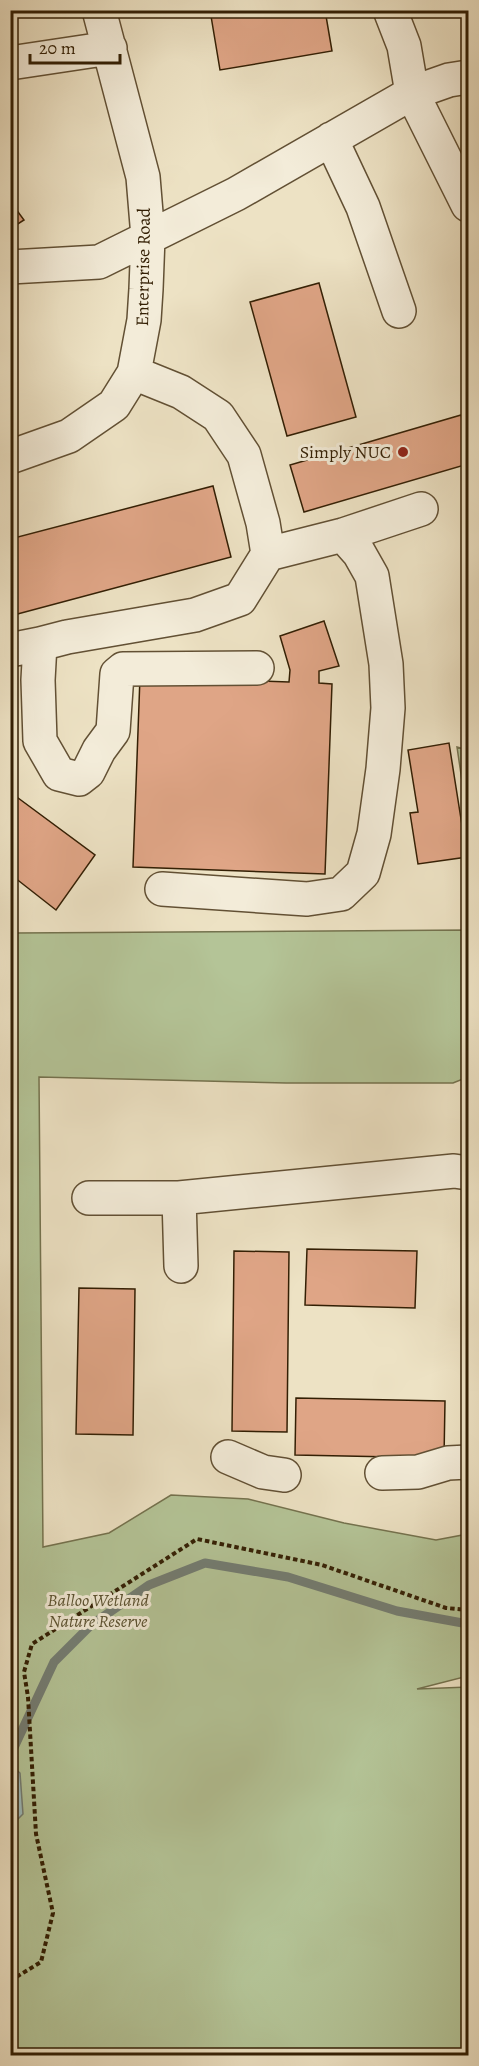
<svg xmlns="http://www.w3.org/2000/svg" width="479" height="2066" viewBox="0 0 479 2066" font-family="Alegreya,serif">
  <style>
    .green { fill: #b4c497; stroke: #74724e; stroke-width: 1.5 }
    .water { fill: #9dbcbd; stroke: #737d73; stroke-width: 1.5 }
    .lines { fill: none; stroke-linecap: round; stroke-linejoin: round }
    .stream { stroke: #737d73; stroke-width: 9 }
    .building { fill: #dfa586; stroke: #331f04; stroke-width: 1.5 }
    .minor-casing { stroke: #625034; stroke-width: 36 }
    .path { stroke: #331f04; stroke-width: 4; stroke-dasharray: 4.5 3; stroke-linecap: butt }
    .minor { stroke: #f3ecd9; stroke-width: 33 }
    .poi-dot { fill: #8f2418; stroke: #f3ecd9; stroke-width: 2 }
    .labels { text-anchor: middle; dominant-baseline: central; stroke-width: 6; stroke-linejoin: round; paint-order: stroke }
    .street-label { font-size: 18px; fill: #331f04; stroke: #f3ecd9 }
    .poi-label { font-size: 18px; fill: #331f04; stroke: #f3ecd9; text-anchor: end }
    .park-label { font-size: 18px; font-style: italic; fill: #5a5130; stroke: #f3ecd9 }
  </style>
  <rect width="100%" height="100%" fill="#ede2c4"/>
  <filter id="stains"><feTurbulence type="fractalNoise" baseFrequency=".00333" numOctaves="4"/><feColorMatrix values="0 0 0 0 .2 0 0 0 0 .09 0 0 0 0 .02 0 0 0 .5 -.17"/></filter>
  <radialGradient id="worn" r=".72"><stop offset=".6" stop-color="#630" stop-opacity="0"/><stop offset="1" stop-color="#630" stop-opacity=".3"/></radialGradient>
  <path class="green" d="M457 747 468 750V822Z
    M10 930 15 933 468 930V1077L453 1083H286L39 1077 43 1547 109 1533 171 1495 248 1499 344 1523 436 1540 468 1534V1676L417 1689 468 1687V2055H11Z"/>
  <path class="water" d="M10 1764 20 1773 23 1814 16 1821H11Z"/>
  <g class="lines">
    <path class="stream" d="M10 1756 54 1662 91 1625 149 1585 205 1563 288 1577 397 1611 468 1624"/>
  </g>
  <path class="building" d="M210 10H325L332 51 220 70Z
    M10 201 24 220 10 229Z
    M319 283 356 417 287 436 250 302Z
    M461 415 468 439V464L304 512 290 465Z
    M213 486 231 557 10 616V539Z
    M324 621 339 666 319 671V683L332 684 325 874 133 867 140 677 289 682 290 670 280 636Z
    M449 743 467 857 418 864 410 813 418 812 408 750Z
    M10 792 95 855 56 910 10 874Z
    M307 1249 417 1251 415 1308 305 1305Z
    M234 1251 289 1252 287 1432 232 1431Z
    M79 1288 135 1289 133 1435 76 1434Z
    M296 1398 445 1401 444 1458 295 1455Z"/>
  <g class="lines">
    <defs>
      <path id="minor" d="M390 10 404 46 412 93 468 205
        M10 63 110 48
        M331 139 363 207 399 311
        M10 267 99 262 236 194 412 93 449 80 468 77
        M134 373 181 392 218 416 244 455 263 523 268 554 240 599 195 615 67 637 40 644 38 680 40 741 59 774 79 779 88 772 99 750 113 731 117 674 123 669 257 668
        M10 457 69 436 114 405 134 373 144 320 146 289 148 237 143 177 99 10
        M268 554 343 535 421 509
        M10 650 40 644
        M162 889 307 899 341 894 363 873 374 834 383 769 388 708 386 664 372 576 359 553 343 535
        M89 1198H179L454 1171 468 1173
        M179 1198 181 1266
        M228 1457 263 1472 284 1475
        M382 1473 418 1472 448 1463 468 1462"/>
    </defs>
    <use href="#minor" class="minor-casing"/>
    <path class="path" d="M10 1978 13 1979 41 1962 53 1913 36 1834 28 1697 24 1672 32 1644 197 1539 322 1565 446 1608 468 1610"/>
    <use href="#minor" class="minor"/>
  </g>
  <circle class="poi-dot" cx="403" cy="452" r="6"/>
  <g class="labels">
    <g class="street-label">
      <text transform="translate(143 267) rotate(-89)">Enterprise Road</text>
    </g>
    <g class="poi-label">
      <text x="391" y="452">Simply NUC</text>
    </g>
    <g class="park-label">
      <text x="98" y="1600">Balloo Wetland<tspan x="98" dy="21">Nature Reserve</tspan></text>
    </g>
  </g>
  <rect width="479" height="2066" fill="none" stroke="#ede2c4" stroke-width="36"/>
  <rect x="12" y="12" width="455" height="2042" fill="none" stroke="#331f04" stroke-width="3"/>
  <rect x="18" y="18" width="443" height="2030" fill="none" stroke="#331f04" stroke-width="1.5"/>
  <path d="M30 54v9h90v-9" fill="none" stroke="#331f04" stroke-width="3"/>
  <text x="39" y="54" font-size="18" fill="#331f04" stroke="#f3ecd9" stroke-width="4.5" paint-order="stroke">20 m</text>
  <rect width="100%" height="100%" filter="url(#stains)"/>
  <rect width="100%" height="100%" fill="url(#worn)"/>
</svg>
